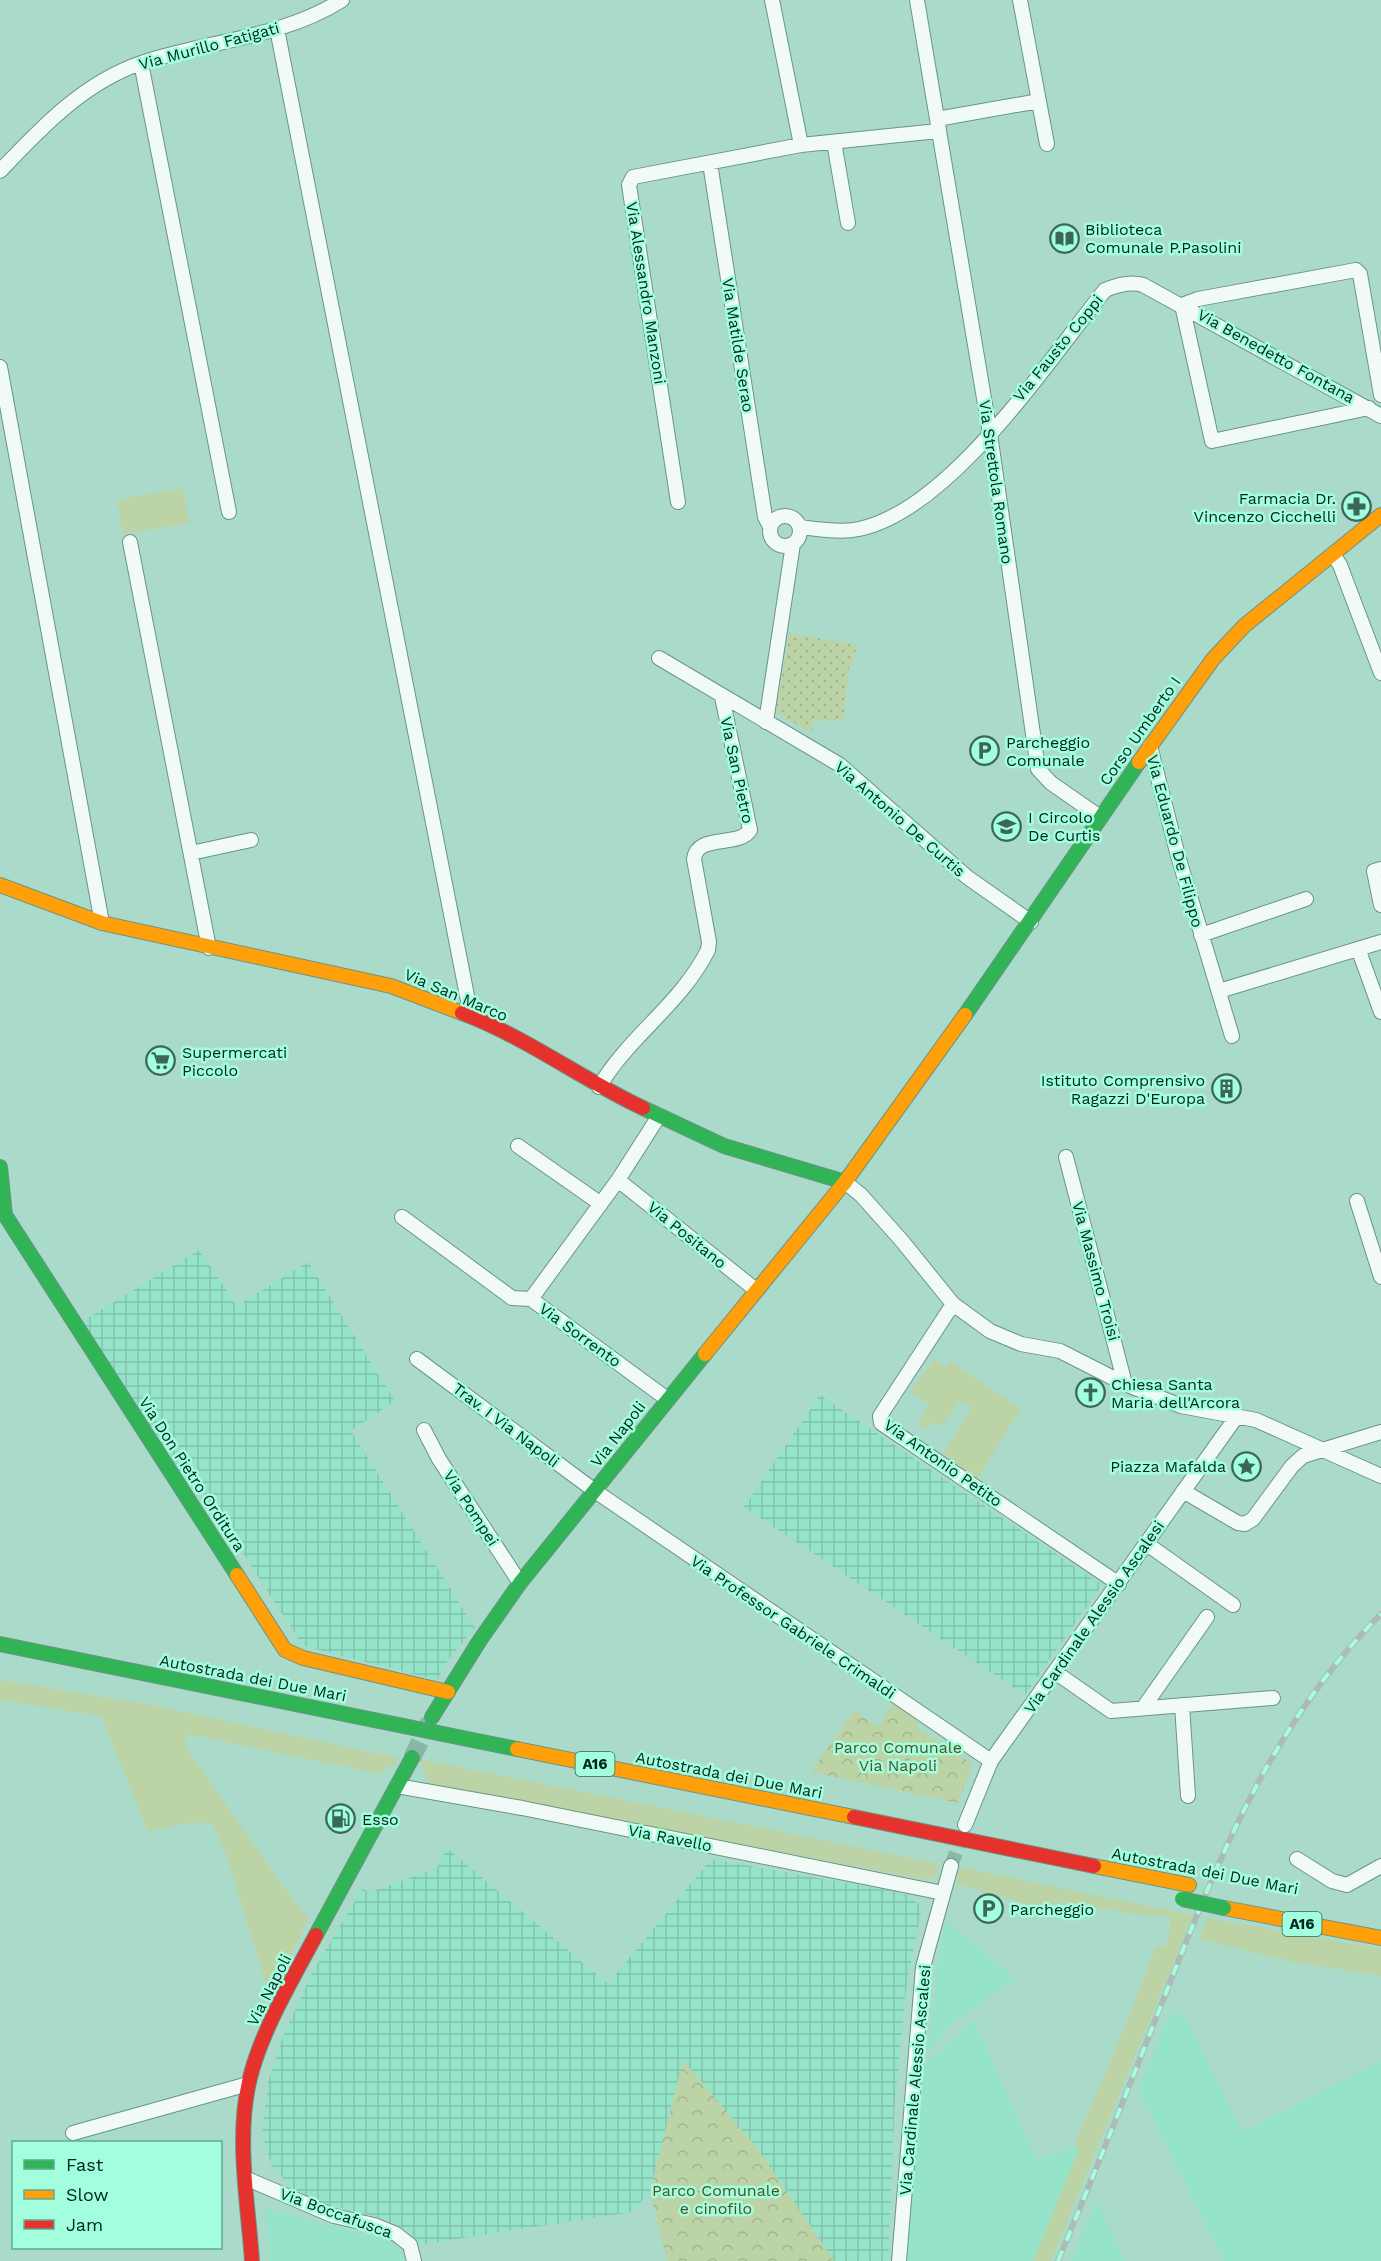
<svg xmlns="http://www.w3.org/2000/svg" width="1381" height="2261" viewBox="0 0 1381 2261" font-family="'Work Sans',sans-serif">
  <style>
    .built { fill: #95e3c8 }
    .industrial { fill: url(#industrial-grid) }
    .grass { fill: #bcd3a6 }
    .park { fill: url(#park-crowns) }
    .garden { fill: url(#garden-dots) }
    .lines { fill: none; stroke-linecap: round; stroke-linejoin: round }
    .street-tunnel { stroke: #88b7a8; stroke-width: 14; stroke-dasharray: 14 7; stroke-linecap: butt }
    .secondary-tunnel { stroke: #88b7a8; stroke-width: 18; stroke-dasharray: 18 9; stroke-linecap: butt }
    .street-casing { stroke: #6a9487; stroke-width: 16 }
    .fast-casing { stroke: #6a9487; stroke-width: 16 }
    .slow-casing { stroke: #6a9487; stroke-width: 16 }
    .jam-casing { stroke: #6a9487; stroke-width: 16 }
    .street { stroke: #f2faf7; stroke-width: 14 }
    .fast { stroke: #30b455; stroke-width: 14 }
    .slow { stroke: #ff9f0a; stroke-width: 14 }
    .jam { stroke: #e5322d; stroke-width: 14 }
    .rail-casing { stroke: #adbbb6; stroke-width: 6 }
    .rail { stroke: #a2fedd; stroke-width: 4; stroke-dasharray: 11; stroke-linecap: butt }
    .fast-bridge-casing { stroke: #6a9487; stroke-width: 16; stroke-linecap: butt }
    .fast-bridge { stroke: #30b455; stroke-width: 14 }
    .labels { text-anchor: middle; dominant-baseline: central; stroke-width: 5; stroke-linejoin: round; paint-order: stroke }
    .shield { fill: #a2fedd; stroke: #316957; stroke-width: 1.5 }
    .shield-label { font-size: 15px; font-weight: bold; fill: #00291e }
    .street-label { font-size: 16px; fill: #00291e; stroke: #a2fedd }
    .poi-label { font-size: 16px; fill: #00291e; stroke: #a2fedd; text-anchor: start }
    .park-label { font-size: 16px; fill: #505124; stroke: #a2fedd }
  </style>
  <defs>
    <pattern id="industrial-grid" width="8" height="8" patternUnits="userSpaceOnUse" patternTransform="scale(1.5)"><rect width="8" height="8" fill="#95e3c8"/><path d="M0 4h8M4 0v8" fill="none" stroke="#7fc3ab"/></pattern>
    <pattern id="park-crowns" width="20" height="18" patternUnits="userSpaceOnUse" patternTransform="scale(1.5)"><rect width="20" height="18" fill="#bcd3a6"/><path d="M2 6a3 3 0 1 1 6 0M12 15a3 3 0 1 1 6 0" fill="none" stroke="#a0b58e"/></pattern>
    <pattern id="garden-dots" width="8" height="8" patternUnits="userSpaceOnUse" patternTransform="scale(1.5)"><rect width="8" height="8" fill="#bcd3a6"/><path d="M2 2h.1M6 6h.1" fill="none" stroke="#a0b58e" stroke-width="1.8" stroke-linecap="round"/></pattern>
  </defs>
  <rect width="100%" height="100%" fill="#aadbca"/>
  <path class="built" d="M945 1920 1015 1979 954 2021 930 2050 928 2048 933 2005Z
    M1170 2013 1186 2018 1242 2132 1381 2062V2261H1224L1139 2090Z
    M974 2020 1036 2160 1079 2146 1078 2152 1033 2261H904L924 2065Z
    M1097 2201 1125 2261H1072Z
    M265 2208 389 2241 401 2251 405 2261H270Z"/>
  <path class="industrial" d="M199 1250 237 1306 308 1262 395 1401 351 1431 475 1628 450 1657 437 1680 303 1646 194 1478 183 1485 83 1321Z
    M820 1395 1102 1585 1025 1695 744 1507Z
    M447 1848 608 1984 711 1859 904 1893 922 1907 907 1982 895 2099 888 2261H834L757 2148 683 2061 650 2192 632 2212 418 2245 415 2238 401 2227 378 2217 301 2198 272 2166 262 2134 268 2083 284 2034 313 1971 362 1889 371 1892 437 1868Z"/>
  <path class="grass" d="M183 488 189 523 123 534 117 500Z
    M934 1359 945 1367 950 1361 1021 1409 977 1479 943 1453 972 1407 960 1400 941 1427 931 1421 926 1429 918 1423 929 1404 910 1392Z
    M0 1680 152 1705 398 1758 394 1767H388L380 1774 188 1734 184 1744 282 1885 309 1919 270 1997 226 1853 213 1825C190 1818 171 1827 148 1832L101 1716 0 1700Z
    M420 1759 940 1864 935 1877 926 1880 428 1783Z
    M959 1867 1193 1915 1051 2261H1033L1078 2152V2146L1073 2147 1116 2049 1156 1946 1164 1947 1169 1937 1170 1916 1139 1915 1061 1902 1050 1906 1038 1916 1022 1902 956 1884Z
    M1207 1918 1381 1949V1976L1294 1962 1199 1939Z"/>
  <path class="park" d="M894 1702 918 1718 917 1728 973 1764 958 1803 811 1772 854 1710 878 1727Z
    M683 2060 757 2148 834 2261H667L650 2192Z"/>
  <path class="garden" d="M789 633 857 645 852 668H849L844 719 812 722 813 734 776 712Z"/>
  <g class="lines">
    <path class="street-tunnel" d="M951 1866 963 1833"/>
    <path class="secondary-tunnel" d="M412 1758 430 1721"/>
    <defs>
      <path id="street" d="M772 0 801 145
        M917 0 990 434 1038 769 1051 783 1100 817
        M1020 0 1047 144
        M277 29 471 1016
        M141 63 229 512
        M937 119 1039 101
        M834 142 848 223
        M710 163 765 517 770 526
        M0 171C41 128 83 83 141 63 207 41 282 38 342 0
        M1182 305 1198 299 1356 270 1360 274 1381 395
        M1182 305 1212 441 1369 408
        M0 367 102 923
        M678 502 629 185 633 177 801 145 938 131
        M770 531a15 15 0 1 1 30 0a15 15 0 1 1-30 0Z
        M800 527C818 529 840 533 859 529 950 510 1048 361 1105 290 1117 285 1130 281 1143 285L1381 416
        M130 542 209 948
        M1333 554 1340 565 1381 673
        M659 658 840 765 967 877 1031 922
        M766 722 793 544
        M1150 746 1178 856 1232 1036
        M191 853 251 840
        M1381 869 1374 871 1381 905
        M1201 935 1306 899
        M1359 951 1381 1012
        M1219 991 1381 942
        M599 1087C629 1036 681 1004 708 950L709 942 694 859C697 833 739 848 750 830L722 697
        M518 1146 601 1204
        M1066 1157 1125 1384
        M618 1180 756 1290
        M845 1182 861 1195 902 1241 953 1304 990 1331 1021 1344 1060 1351 1125 1384 1181 1406 1256 1420 1381 1476
        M1357 1201 1381 1277
        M402 1217 512 1298 531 1299 667 1399
        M531 1299 618 1180 659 1116
        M953 1304 880 1416 881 1423 1119 1584
        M417 1359 595 1491 991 1761
        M424 1430 439 1459 520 1583
        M1183 1491 1238 1523 1245 1524 1253 1519 1292 1466 1303 1456 1381 1432
        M1147 1544 1233 1605
        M1055 1672 1111 1711 1273 1698
        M1182 1705 1188 1796
        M1143 1708 1207 1617
        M397 1786 522 1808 943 1893
        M965 1825 991 1761 1237 1416
        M1297 1859 1332 1881 1347 1885 1381 1866
        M73 2133 248 2084
        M245 2178 334 2216 374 2225 396 2234 410 2245 414 2261
        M899 2261 923 1967 951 1866"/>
      <path id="fast" d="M965 1015 1139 762
        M643 1108 724 1146 845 1182
        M0 1167 5 1215 237 1575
        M0 1644 517 1749
        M432 1717 480 1640 520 1583 705 1354
        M316 1935 412 1758"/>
      <path id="slow" d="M1139 762 1213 659 1244 626 1381 515
        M0 885 102 923 391 986 462 1013
        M705 1354 845 1182 965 1015
        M237 1575 285 1650 303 1658 448 1692
        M517 1749 854 1817
        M1094 1866 1189 1885
        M1224 1908 1381 1938"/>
      <path id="jam" d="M462 1013C526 1037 581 1079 643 1108
        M854 1817 1094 1866
        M252 2261C248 2203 236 2139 249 2082 260 2033 292 1980 316 1935"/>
    </defs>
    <use href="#street" class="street-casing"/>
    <use href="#fast" class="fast-casing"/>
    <use href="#slow" class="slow-casing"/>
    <use href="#jam" class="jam-casing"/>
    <use href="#street" class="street"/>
    <use href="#fast" class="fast"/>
    <use href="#slow" class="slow"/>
    <use href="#jam" class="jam"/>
    <defs>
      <path id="rail" d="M1058 2261C1093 2177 1127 2092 1160 2008 1216 1865 1270 1724 1381 1614"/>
    </defs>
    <use href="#rail" class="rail-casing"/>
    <use href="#rail" class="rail"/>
    <defs>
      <path id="fast-bridge" d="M1182 1899 1224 1908"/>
    </defs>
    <use href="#fast-bridge" class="fast-bridge-casing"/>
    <use href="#fast-bridge" class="fast-bridge"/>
  </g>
  <defs>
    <symbol id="library-ring" viewBox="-11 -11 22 22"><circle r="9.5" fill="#a2fedd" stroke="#3b675a" stroke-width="1.5"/><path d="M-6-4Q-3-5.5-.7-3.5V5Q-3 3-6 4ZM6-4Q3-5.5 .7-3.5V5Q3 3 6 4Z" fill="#3b675a"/></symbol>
    <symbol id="pharmacy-ring" viewBox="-11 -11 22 22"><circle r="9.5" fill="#a2fedd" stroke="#3b675a" stroke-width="1.5"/><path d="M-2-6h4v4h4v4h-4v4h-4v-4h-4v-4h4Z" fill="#3b675a"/></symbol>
    <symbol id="parking-ring" viewBox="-11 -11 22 22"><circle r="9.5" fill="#a2fedd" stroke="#3b675a" stroke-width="1.5"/><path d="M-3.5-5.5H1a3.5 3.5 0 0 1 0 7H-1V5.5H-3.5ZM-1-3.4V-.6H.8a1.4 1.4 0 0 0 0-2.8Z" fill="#3b675a"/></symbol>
    <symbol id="school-ring" viewBox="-11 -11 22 22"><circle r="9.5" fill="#a2fedd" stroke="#3b675a" stroke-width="1.5"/><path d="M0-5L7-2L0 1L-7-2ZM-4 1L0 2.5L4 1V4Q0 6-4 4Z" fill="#3b675a"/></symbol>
    <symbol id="supermarket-ring" viewBox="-11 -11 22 22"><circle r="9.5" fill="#a2fedd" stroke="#3b675a" stroke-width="1.5"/><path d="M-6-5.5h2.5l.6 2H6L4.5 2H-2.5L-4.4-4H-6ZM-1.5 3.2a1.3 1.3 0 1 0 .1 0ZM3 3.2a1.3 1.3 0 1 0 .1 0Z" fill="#3b675a"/></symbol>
    <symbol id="building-ring" viewBox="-11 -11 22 22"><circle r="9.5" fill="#a2fedd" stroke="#3b675a" stroke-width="1.5"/><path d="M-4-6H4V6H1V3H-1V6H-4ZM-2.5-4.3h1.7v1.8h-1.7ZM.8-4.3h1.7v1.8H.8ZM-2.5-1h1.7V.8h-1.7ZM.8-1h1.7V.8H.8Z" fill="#3b675a"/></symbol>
    <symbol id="church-ring" viewBox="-11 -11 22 22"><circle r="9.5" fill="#a2fedd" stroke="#3b675a" stroke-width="1.5"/><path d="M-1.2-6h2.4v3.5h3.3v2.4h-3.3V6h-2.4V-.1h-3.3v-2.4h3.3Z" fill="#3b675a"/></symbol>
    <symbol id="sight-ring" viewBox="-11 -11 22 22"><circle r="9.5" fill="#a2fedd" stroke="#3b675a" stroke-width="1.5"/><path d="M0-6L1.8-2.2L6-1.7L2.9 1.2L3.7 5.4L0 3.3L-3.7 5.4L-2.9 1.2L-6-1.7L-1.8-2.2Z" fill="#3b675a"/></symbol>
    <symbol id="fuel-ring" viewBox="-11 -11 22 22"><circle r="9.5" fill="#a2fedd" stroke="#3b675a" stroke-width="1.5"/><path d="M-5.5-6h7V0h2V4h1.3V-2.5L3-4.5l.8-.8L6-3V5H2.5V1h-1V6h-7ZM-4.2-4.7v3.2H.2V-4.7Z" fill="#3b675a"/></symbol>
  </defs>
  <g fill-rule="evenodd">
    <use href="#library-ring" x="1048" y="222" width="33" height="33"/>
    <use href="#pharmacy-ring" x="1340" y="490" width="33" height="33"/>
    <use href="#parking-ring" x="968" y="734" width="33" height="33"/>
    <use href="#school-ring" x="990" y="810" width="33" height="33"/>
    <use href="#supermarket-ring" x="144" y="1044" width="33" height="33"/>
    <use href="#building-ring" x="1210" y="1072" width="33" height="33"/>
    <use href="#church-ring" x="1074" y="1376" width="33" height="33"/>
    <use href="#sight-ring" x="1230" y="1450" width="33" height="33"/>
    <use href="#fuel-ring" x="324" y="1802" width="33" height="33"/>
    <use href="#parking-ring" x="972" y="1892" width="33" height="33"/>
  </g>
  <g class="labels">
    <g class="shield">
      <rect x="575.5" y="1752" width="39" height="24" rx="4.5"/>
      <rect x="1282.5" y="1912" width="39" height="24" rx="4.5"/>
    </g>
    <g class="shield-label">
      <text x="595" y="1764">A16</text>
      <text x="1302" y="1924">A16</text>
    </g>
    <g class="street-label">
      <text transform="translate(209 46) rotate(-15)">Via Murillo Fatigati</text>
      <text transform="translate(646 293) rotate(81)">Via Alessandro Manzoni</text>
      <text transform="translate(738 345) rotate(81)">Via Matilde Serao</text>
      <text transform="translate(1058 348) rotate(-51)">Via Fausto Coppi</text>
      <text transform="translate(1276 356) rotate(29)">Via Benedetto Fontana</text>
      <text transform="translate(996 482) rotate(82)">Via Strettola Romano</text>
      <text transform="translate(1140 731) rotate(-55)">Corso Umberto I</text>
      <text transform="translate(737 770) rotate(78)">Via San Pietro</text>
      <text transform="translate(900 819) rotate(41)">Via Antonio De Curtis</text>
      <text transform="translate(1175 841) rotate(75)">Via Eduardo De Filippo</text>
      <text transform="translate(456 995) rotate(23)">Via San Marco</text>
      <text transform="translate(687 1235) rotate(39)">Via Positano</text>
      <text transform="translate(1096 1271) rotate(75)">Via Massimo Troisi</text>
      <text transform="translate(580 1335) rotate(36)">Via Sorrento</text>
      <text transform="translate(506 1425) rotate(37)">Trav. I Via Napoli</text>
      <text transform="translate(618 1434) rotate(-52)">Via Napoli</text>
      <text transform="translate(943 1463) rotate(35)">Via Antonio Petito</text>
      <text transform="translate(192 1474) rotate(57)">Via Don Pietro Orditura</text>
      <text transform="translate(471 1508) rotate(57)">Via Pompei</text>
      <text transform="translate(1094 1617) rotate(-55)">Via Cardinale Alessio Ascalesi</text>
      <text transform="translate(793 1627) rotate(34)">Via Professor Gabriele Crimaldi</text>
      <text transform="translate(253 1678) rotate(11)">Autostrada dei Due Mari</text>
      <text transform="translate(729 1775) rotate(11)">Autostrada dei Due Mari</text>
      <text transform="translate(670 1838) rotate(11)">Via Ravello</text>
      <text transform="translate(1205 1871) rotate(11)">Autostrada dei Due Mari</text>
      <text transform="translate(269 1990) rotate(-63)">Via Napoli</text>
      <text transform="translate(915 2080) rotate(-85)">Via Cardinale Alessio Ascalesi</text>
      <text transform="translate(336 2213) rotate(20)">Via Boccafusca</text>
    </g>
    <g class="poi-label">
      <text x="1085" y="229">Biblioteca<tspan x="1085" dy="18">Comunale P.Pasolini</tspan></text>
      <text x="1336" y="498" text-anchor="end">Farmacia Dr.<tspan x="1336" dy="18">Vincenzo Cicchelli</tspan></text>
      <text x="1006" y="742">Parcheggio<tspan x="1006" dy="18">Comunale</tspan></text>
      <text x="1028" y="817">I Circolo<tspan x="1028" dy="18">De Curtis</tspan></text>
      <text x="182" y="1052">Supermercati<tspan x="182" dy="18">Piccolo</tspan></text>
      <text x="1205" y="1080" text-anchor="end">Istituto Comprensivo<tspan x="1205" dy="18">Ragazzi D'Europa</tspan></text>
      <text x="1111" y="1384">Chiesa Santa<tspan x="1111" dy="18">Maria dell'Arcora</tspan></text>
      <text x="1226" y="1466" text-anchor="end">Piazza Mafalda</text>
      <text x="362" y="1819">Esso</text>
      <text x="1010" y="1909">Parcheggio</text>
    </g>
    <g class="park-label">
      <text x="898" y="1747">Parco Comunale<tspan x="898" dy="18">Via Napoli</tspan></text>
      <text x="716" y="2190">Parco Comunale<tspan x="716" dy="18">e cinofilo</tspan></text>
    </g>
  </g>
  <rect x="12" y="2141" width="210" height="108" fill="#a2fedd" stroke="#61a991" stroke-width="1.5"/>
  <rect x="24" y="2160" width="30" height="9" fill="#30b455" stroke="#61a991" stroke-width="1.5"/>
  <text x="66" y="2171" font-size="18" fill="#00291e">Fast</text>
  <rect x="24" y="2190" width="30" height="9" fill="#ff9f0a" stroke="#61a991" stroke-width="1.5"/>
  <text x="66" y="2201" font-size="18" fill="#00291e">Slow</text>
  <rect x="24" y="2220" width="30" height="9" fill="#e5322d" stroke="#61a991" stroke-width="1.5"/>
  <text x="66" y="2231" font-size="18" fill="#00291e">Jam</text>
</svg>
